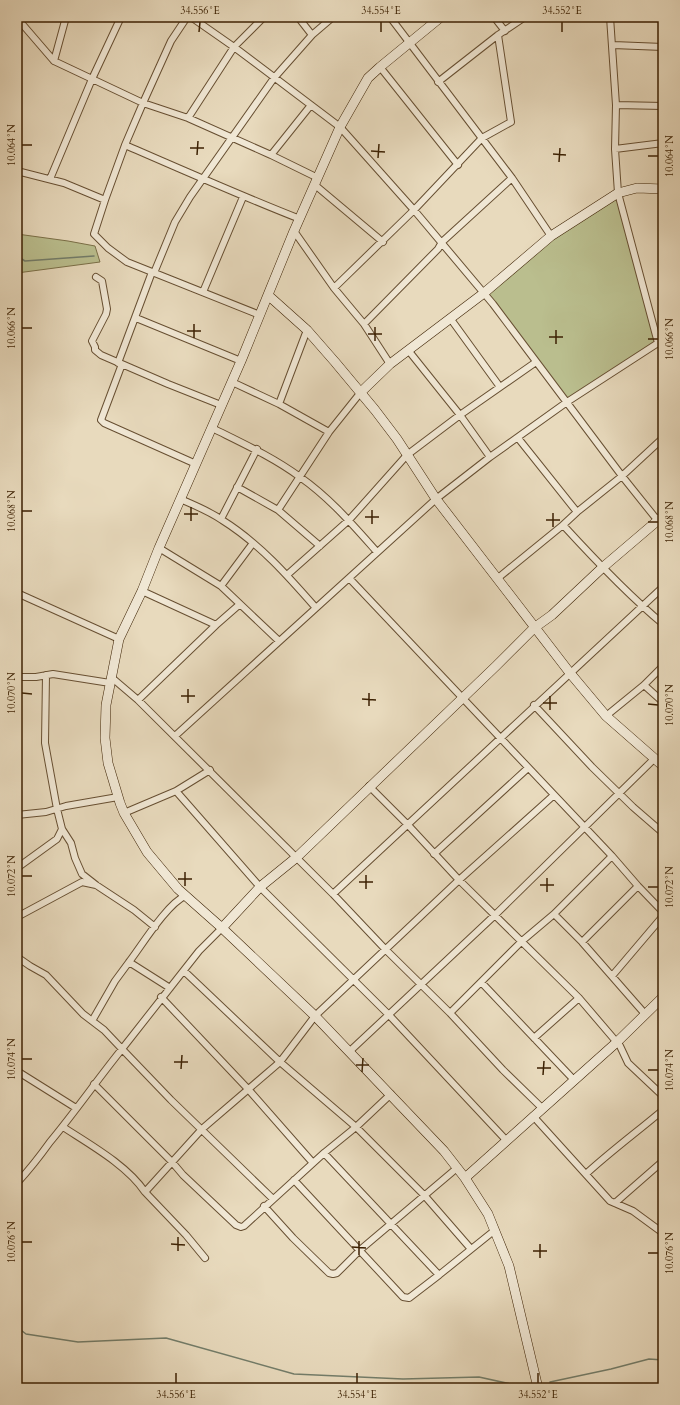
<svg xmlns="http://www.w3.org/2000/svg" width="680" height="1405" viewBox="0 0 680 1405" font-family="Cardo,serif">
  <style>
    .green { fill: #babe8e; stroke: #7b7048 }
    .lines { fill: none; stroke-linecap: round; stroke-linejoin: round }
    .stream { stroke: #737d6a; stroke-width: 1.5 }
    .street-casing { stroke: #674f32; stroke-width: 8 }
    .secondary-casing { stroke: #3c2103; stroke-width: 10 }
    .street { stroke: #f0e7d4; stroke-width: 6 }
    .secondary { stroke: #f0e7d4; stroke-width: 9 }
    .ticks { fill: none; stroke: #3c2103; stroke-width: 1.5 }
    .neatline { fill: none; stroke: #3c2103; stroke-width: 1.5 }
    .ticks-label { font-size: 10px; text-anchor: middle; fill: #3c2103 }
  </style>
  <rect width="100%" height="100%" fill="#e8dabd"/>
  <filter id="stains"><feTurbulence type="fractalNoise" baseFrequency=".005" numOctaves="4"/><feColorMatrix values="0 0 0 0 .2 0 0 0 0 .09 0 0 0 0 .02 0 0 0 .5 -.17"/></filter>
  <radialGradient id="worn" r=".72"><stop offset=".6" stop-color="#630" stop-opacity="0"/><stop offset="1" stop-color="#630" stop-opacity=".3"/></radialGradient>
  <path class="green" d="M618 194 657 343 566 402 482 292 553 234Z
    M17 234 68 241 95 246 100 262 17 273Z"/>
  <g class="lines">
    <path class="stream" d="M17 256 25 261 94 256
      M17 1327 26 1334 78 1342 166 1338 294 1374 403 1379 479 1377 524 1387
      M550 1382 611 1369 649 1359 663 1360"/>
    <defs>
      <path id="street" d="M66 17 54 61 143 103 188 118 271 155 318 178
        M187 17 171 41 143 103 125 145 105 200 94 234 108 248 127 262 260 315
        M191 17 234 47 340 127 414 210 493 304 622 476 658 521 663 525
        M298 17 312 35
        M390 17 512 178 551 236
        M494 17 505 31
        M610 17 616 105 615 149 618 193 658 343
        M17 18 54 61
        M613 45 663 47
        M663 47V130
        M380 67 458 165
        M438 82 498 35 525 17
        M616 105 663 106
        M188 118 234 47 264 17
        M125 145C183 170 241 196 300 219
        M615 149 663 143
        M271 155 311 105
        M17 171 64 183 105 200
        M50 179 92 79 121 17
        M315 185 383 242
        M294 231 334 288 364 324 390 364
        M154 273 175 222 190 197 274 78 312 35 333 17
        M96 277 102 281 107 309 106 314 92 341 95 347V350L101 355 168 384 221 405
        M334 288 414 210 482 138 511 122 498 35
        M203 292 243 197
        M136 318 241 361
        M450 318 500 387
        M364 324 438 249 442 242 512 178
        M408 350 460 415 490 457
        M118 363 152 272
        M122 364 101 420 104 423 196 464
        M232 382 279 404 329 432
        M279 404 307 330
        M212 428C242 443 273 457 300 477 330 498 353 525 377 552
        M518 438 577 512
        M237 487 278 510 320 546
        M180 499C194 505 209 511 222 520 259 543 288 576 316 608
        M278 510 329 432 361 392
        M221 519 257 449
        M563 525C595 560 627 594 663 624
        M159 548 221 586 279 641
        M287 575 349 520 407 455 460 415 536 362
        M349 578 612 856 638 886 663 912
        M498 578 563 525 577 512 622 476 663 438
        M221 586 253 543
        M142 591 216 625
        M17 593 119 639
        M46 675 45 743 57 809 62 829 71 843 75 858 82 874 96 885
        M17 677H36L53 674 110 683
        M111 677 138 700 333 894 386 950 450 1013 503 1070 542 1108
        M644 685 663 702
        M138 700 216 625 240 604
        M534 705 592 767 633 807 663 833
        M606 716 644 685 663 666
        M175 736 436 499 490 457 567 402 658 343 663 342
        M369 786 408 825 459 880 579 998 620 1046 628 1063 663 1096
        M176 791 260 887 389 1015 506 1140
        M124 813 176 791 210 770
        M17 815 46 812 66 806 118 797
        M434 854 528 768
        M17 868 57 839 62 829
        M333 894 663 587
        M554 914 582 942 645 1014
        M17 917 82 882 96 885 134 910 155 927
        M582 942 638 886
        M17 957 30 966 46 975 83 1014 104 1030 122 1049 199 951 222 928
        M184 971 280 1062 356 1127 424 1195 471 1249
        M612 976 663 916
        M481 982 574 1080
        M170 988 129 962C142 945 167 904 185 896
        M161 997 248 1089 313 1163
        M450 1013 522 941 554 914 612 856
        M92 1021 115 981 129 962
        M534 1038 579 998
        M350 1051 495 915 654 759
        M17 1071 76 1108
        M94 1084 172 1162 183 1175 236 1225 241 1227 244 1226 324 1153 356 1127 391 1094
        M533 1116 610 1201 633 1211 663 1233
        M63 1127C89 1144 127 1165 145 1192L202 1129 280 1062 315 1016 459 880 554 795
        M324 1153 439 1275 495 1230
        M586 1174C611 1151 637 1132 663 1110
        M294 1180 403 1297 409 1298 439 1275
        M17 1183C29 1170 40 1156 50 1142 75 1112 97 1080 122 1049L171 1100 273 1199
        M145 1192 186 1235 205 1258
        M615 1203 663 1161
        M264 1206 293 1238 329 1273 333 1274 337 1273 360 1250 457 1168"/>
      <path id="secondary" d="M441 17 380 67 368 78 340 127 294 231 241 361 159 548 142 591 119 639 106 705 105 738 108 763 120 803 124 813 147 852 178 889 222 928 315 1016 444 1151 465 1178 488 1214 509 1266 538 1388
        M269 296 307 330 335 362 375 410 397 439 436 499 570 673 606 716 663 766
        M361 392 390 364 484 293 551 236 618 193 637 188 663 189
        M222 928 260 887 297 857 496 666 534 628 552 615 602 568 663 516
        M465 1178 617 1042 663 997"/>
    </defs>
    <use href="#street" class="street-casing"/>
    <use href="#secondary" class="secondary-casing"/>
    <use href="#street" class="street"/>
    <use href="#secondary" class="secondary"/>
  </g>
  <path class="ticks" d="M199 32 200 22M381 32V22M562 32V22M22 145H32M190 148H204M371 151 385 152M553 154 566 155M197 155 198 141M648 156H658M378 158 379 144M559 162 560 148M22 328H32M187 331H201M368 334H382M549 337H563M194 338V324M648 339H658M375 341V327M556 344V330M22 511H32M184 514H198M365 517H379M546 520H560M191 521V507M648 522H658M372 524V510M553 527V513M22 693 32 694M181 696H195M362 699 376 700M188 703V689M543 703H557M648 704 658 705M369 706V693M550 710V696M22 876H32M178 879H192M359 882H373M540 885H554M185 886V872M648 887H658M366 889V875M547 892V878M22 1059H32M174 1062H188M356 1065H369M537 1068H551M181 1069 182 1055M648 1070H658M362 1072 363 1058M543 1075 544 1061M22 1242H32M171 1244 185 1245M352 1247 366 1248M178 1251V1237M533 1251H547M648 1253H658M359 1255V1241M540 1258V1244M176 1383V1373M357 1383V1373M538 1383V1373"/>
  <rect width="680" height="1405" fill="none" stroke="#e8dabd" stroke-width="44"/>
  <rect x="22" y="22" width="636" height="1361" class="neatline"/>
  <g class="ticks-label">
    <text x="200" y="14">34.556°E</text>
    <text x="381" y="14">34.554°E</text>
    <text x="562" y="14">34.552°E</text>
    <text transform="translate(11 145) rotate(-90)" y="4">10.064°N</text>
    <text transform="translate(669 156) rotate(-90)" y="4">10.064°N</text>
    <text transform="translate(11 328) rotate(-90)" y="4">10.066°N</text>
    <text transform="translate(669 339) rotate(-90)" y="4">10.066°N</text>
    <text transform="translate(11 511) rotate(-90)" y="4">10.068°N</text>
    <text transform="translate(669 522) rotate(-90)" y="4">10.068°N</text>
    <text transform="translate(11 693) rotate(-90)" y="4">10.070°N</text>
    <text transform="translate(669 705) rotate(-90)" y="4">10.070°N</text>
    <text transform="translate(11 876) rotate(-90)" y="4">10.072°N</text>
    <text transform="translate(669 887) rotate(-90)" y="4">10.072°N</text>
    <text transform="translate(11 1059) rotate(-90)" y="4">10.074°N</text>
    <text transform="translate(669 1070) rotate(-90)" y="4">10.074°N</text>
    <text transform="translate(11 1242) rotate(-90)" y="4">10.076°N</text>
    <text transform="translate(669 1253) rotate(-90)" y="4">10.076°N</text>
    <text x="176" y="1398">34.556°E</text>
    <text x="357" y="1398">34.554°E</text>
    <text x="538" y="1398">34.552°E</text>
  </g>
  <rect width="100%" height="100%" filter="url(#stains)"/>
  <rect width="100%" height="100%" fill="url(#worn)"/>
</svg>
